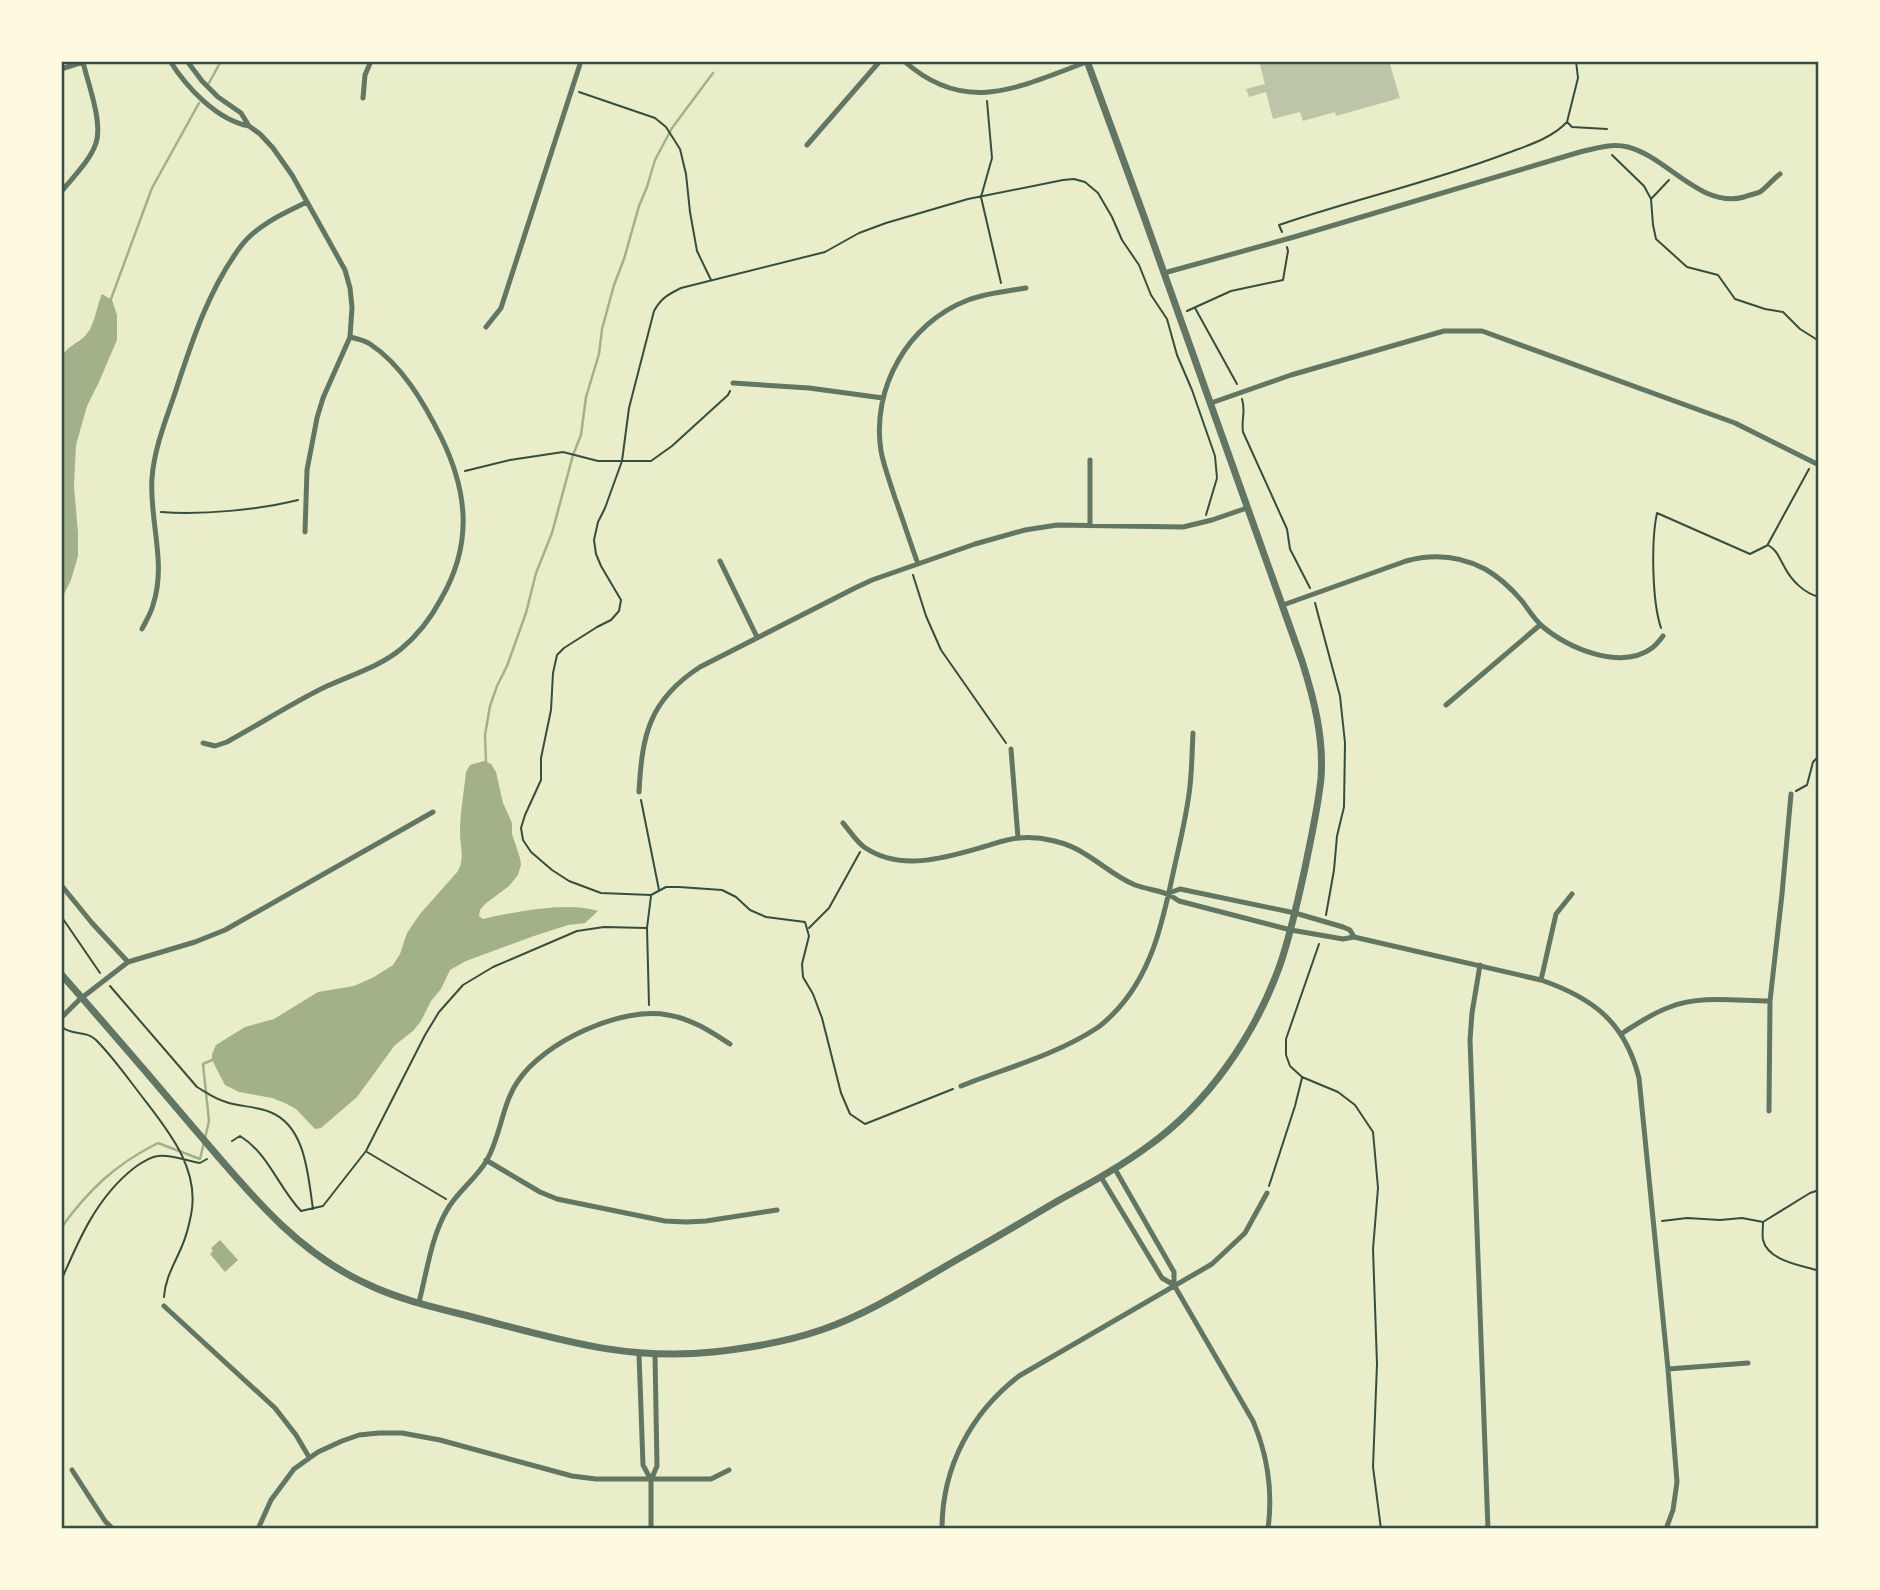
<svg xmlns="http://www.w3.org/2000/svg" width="1880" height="1590" viewBox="0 0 1880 1590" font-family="'Varela Round',sans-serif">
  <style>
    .water { fill: #a3b18a }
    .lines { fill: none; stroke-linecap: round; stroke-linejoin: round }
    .stream { stroke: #a3b18a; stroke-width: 2.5 }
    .building { fill: #bcc5a7 }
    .path { stroke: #344e41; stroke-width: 2 }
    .minor { stroke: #617663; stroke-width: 5 }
    .tertiary { stroke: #617663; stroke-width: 7 }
    .neatline { fill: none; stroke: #344e41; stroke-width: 2.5 }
  </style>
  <rect width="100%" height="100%" fill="#e9edc9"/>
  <path class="water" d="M102 294 112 300 117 315V340L99 382 87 406 76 445 74 486 78 533V556L71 580 61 600V357C67 347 76 344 84 337 95 327 96 307 102 294Z
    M484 761 491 764 496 772 503 803 512 823V834L520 858 521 865 518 875 509 886 485 904 480 910 479 916 483 919C514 912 568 901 598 911L585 923 568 925 534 936 466 961 450 970 441 989 431 1001 421 1021 413 1031 395 1045 357 1097 321 1128 315 1129 296 1109 285 1103 272 1098 239 1092 225 1085 212 1060V1054L216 1045 245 1027 274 1019 318 992 354 986 374 977 393 965 400 954 407 933 420 914 458 871C465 858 460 847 460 833 460 813 464 792 466 772L470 765Z
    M220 1240 238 1260 225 1272 210 1254 213 1251 211 1248Z"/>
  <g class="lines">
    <path class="stream" d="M209 83 221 61
      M111 299 152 188 199 103
      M486 762 485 735 490 706 497 686 507 666 526 613 536 573 552 533 573 455 581 435 586 397 599 354 602 329 614 285 624 259 639 206 647 187 655 160 672 128 713 73
      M61 1228C89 1189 116 1164 158 1143L200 1159 209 1121 203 1064 212 1060"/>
  </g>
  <path class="building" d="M1259 61H1389L1400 98 1336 116 1335 112 1303 121 1300 112 1273 119 1266 92 1249 97 1246 89 1265 84Z"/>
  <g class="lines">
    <path class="path" d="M1576 61 1578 78 1567 122 1572 127 1607 129
      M579 92 655 118 666 127 680 149 686 174 690 212 697 251 711 280
      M987 101 992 158 981 197 1001 283
      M1612 155 1644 186 1651 199 1653 225 1656 239 1687 267 1718 275 1735 299 1765 309 1783 312 1800 329 1819 341
      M1651 199 1669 180
      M1282 232 1279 225 1288 222C1360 198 1434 181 1505 154 1526 146 1551 139 1567 122
      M1195 308 1237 384
      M1187 311 1231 291 1283 280 1288 251 1287 247
      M1242 399C1246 412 1241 419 1243 432L1287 529 1290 549 1310 588
      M465 471 510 460 563 452 598 461H651L672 446 728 395 730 391
      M161 512C203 515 258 510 298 500
      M1768 544 1809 469
      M913 575 926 616 941 650 1006 743
      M1315 603 1340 696 1345 743 1344 807 1337 836 1334 870 1326 915
      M1661 628C1652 601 1651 541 1657 513L1750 554 1768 545C1778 551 1779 558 1785 568 1792 581 1804 593 1819 597
      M1796 791 1807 785 1813 762 1819 756
      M641 800 659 890
      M61 916 100 973
      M809 928 829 908 860 852
      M1319 944 1286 1039V1055L1290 1066 1302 1077 1338 1092 1355 1105 1373 1132 1378 1188 1373 1249 1377 1364 1373 1467 1381 1529
      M110 986 197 1087C207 1093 215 1099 226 1102 240 1107 256 1106 270 1112 306 1126 308 1176 313 1209
      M649 1005 647 928 651 896
      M62 1027C72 1036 86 1030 96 1040 111 1055 124 1073 137 1090 164 1126 201 1166 191 1215 189 1225 186 1237 182 1246 175 1263 165 1278 164 1297
      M953 1089 865 1124 850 1114 841 1093 822 1018 813 994 803 977 802 964 809 936 805 922 766 917 750 910 736 897 722 890 679 887H666L651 895 601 893 569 881 552 870 531 852 523 840 521 828 525 815 541 780V758L551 710 553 673 557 655 564 648 597 627 611 620 619 611 621 600 601 566 596 554 594 540 598 522 605 508 622 461 629 408 654 311C661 298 669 294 681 288L825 252 859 233 886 223 968 199 1063 180 1074 179 1085 182 1098 193 1112 217 1122 240 1139 265 1151 295 1167 319 1177 355 1192 390 1215 456 1217 478 1206 515
      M232 1141 240 1136C269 1154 278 1187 301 1211L323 1206 366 1151 425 1035 439 1012 463 985 493 967 577 931 604 927 647 928
      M367 1152 446 1199
      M1269 1186 1295 1106 1302 1078
      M1662 1221 1687 1218 1720 1220 1742 1218 1763 1222 1810 1193 1819 1190
      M1763 1223C1763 1228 1762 1235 1763 1240 1768 1261 1801 1265 1819 1271
      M61 1281C79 1239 97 1197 134 1168 141 1163 149 1157 158 1156 172 1154 186 1161 200 1163L207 1159"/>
    <path class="minor" d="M170 61C187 88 217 120 249 126
      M187 61 202 81 218 97 241 113 249 126 260 134 273 148 292 175 325 234 345 270 350 288 352 307 350 337 323 398 317 418 307 470 305 532
      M904 61C967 117 1020 86 1087 62
      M61 69 86 61
      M363 98 365 75 371 61
      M807 145 880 61
      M61 192C73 177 90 161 96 143 103 122 88 84 83 62
      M1164 273 1294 237 1580 152C1596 148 1612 143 1628 147 1667 157 1701 209 1744 197 1749 195 1755 194 1760 192 1767 187 1773 179 1780 174
      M486 327 501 308 581 61
      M733 383 809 388 883 398
      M1211 403 1291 375 1444 331H1482L1735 423 1819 465
      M1090 525V460
      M720 561 757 637
      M918 564C910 542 903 520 895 498 890 482 884 467 881 451 871 388 908 323 968 300 986 293 1007 291 1026 288
      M1283 605 1406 561C1432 554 1460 556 1485 569 1499 577 1511 588 1522 601 1528 609 1534 619 1542 626 1567 648 1621 671 1652 648 1656 645 1660 640 1663 636
      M142 629C146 621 151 613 153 605 167 563 149 520 152 478 154 450 165 422 174 396 191 344 208 290 241 246 257 225 284 213 307 202
      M1446 705 1540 625
      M203 743 215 746 227 742C260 724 292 703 325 687 351 675 379 667 401 649 418 635 431 618 441 599 473 544 468 492 441 437 424 403 402 365 370 344 364 340 357 339 350 337
      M1011 749 1018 838
      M639 792C642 735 649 700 700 667L855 588 872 580 975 544 1025 530 1057 525 1183 527 1212 520 1247 508
      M843 823C849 830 856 841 864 847 900 872 945 858 983 847 994 844 1007 839 1019 838 1041 836 1067 842 1085 854 1102 864 1116 877 1135 885 1152 891 1165 890 1179 901L1291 930 1343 939 1354 937 1541 980C1593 998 1625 1022 1639 1078L1668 1369 1677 1482 1673 1510 1666 1529
      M61 885 92 923 128 962
      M1169 893 1180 889 1295 913 1343 927 1350 930 1354 937
      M1480 965 1472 1013 1470 1040 1488 1529
      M1541 980 1556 914 1572 894
      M61 1018 79 1000 128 962 195 942 225 930 433 812
      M1621 1034C1637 1024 1652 1013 1670 1007 1700 995 1737 1001 1770 1001
      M961 1086C1006 1068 1056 1055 1097 1028 1103 1024 1108 1019 1113 1014 1152 975 1163 921 1174 869 1180 842 1187 814 1190 786 1192 768 1192 750 1193 733
      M1769 1111 1770 1001 1782 894 1791 794
      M486 1160 540 1192 557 1199 665 1221 686 1222 706 1221 777 1210
      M1115 1169 1174 1272V1285L1253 1421C1268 1456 1273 1491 1268 1529
      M1101 1177 1162 1278 1174 1285
      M419 1302C427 1272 431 1237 447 1210 457 1192 476 1179 487 1160 501 1135 502 1104 518 1081 544 1042 621 1006 668 1015 692 1019 710 1031 730 1044
      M164 1306 275 1408 296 1435 309 1457
      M639 1354 643 1465 651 1480
      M1668 1369 1748 1363
      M72 1470 105 1521 113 1529
      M258 1529 271 1500 294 1469 318 1452 342 1441 359 1435 379 1433H402L440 1440 572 1476 596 1479H711L729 1470
      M651 1529V1480L657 1466 655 1355
      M942 1529C942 1467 971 1413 1019 1376L1212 1264 1245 1233 1267 1193"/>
    <path class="tertiary" d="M61 974C105 1024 149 1075 192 1126 244 1186 293 1251 367 1284 402 1301 442 1309 480 1319 561 1340 628 1361 713 1352 750 1348 786 1342 821 1330 874 1312 925 1277 974 1250 1004 1233 1032 1216 1061 1199 1091 1183 1120 1167 1147 1147 1208 1104 1255 1035 1280 965 1291 933 1298 900 1305 868 1311 838 1318 808 1321 778 1324 738 1314 699 1302 661L1142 211 1087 61"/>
  </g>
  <rect width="1880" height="1590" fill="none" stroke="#fefae0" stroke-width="126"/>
  <rect x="63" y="63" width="1754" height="1464" class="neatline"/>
</svg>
